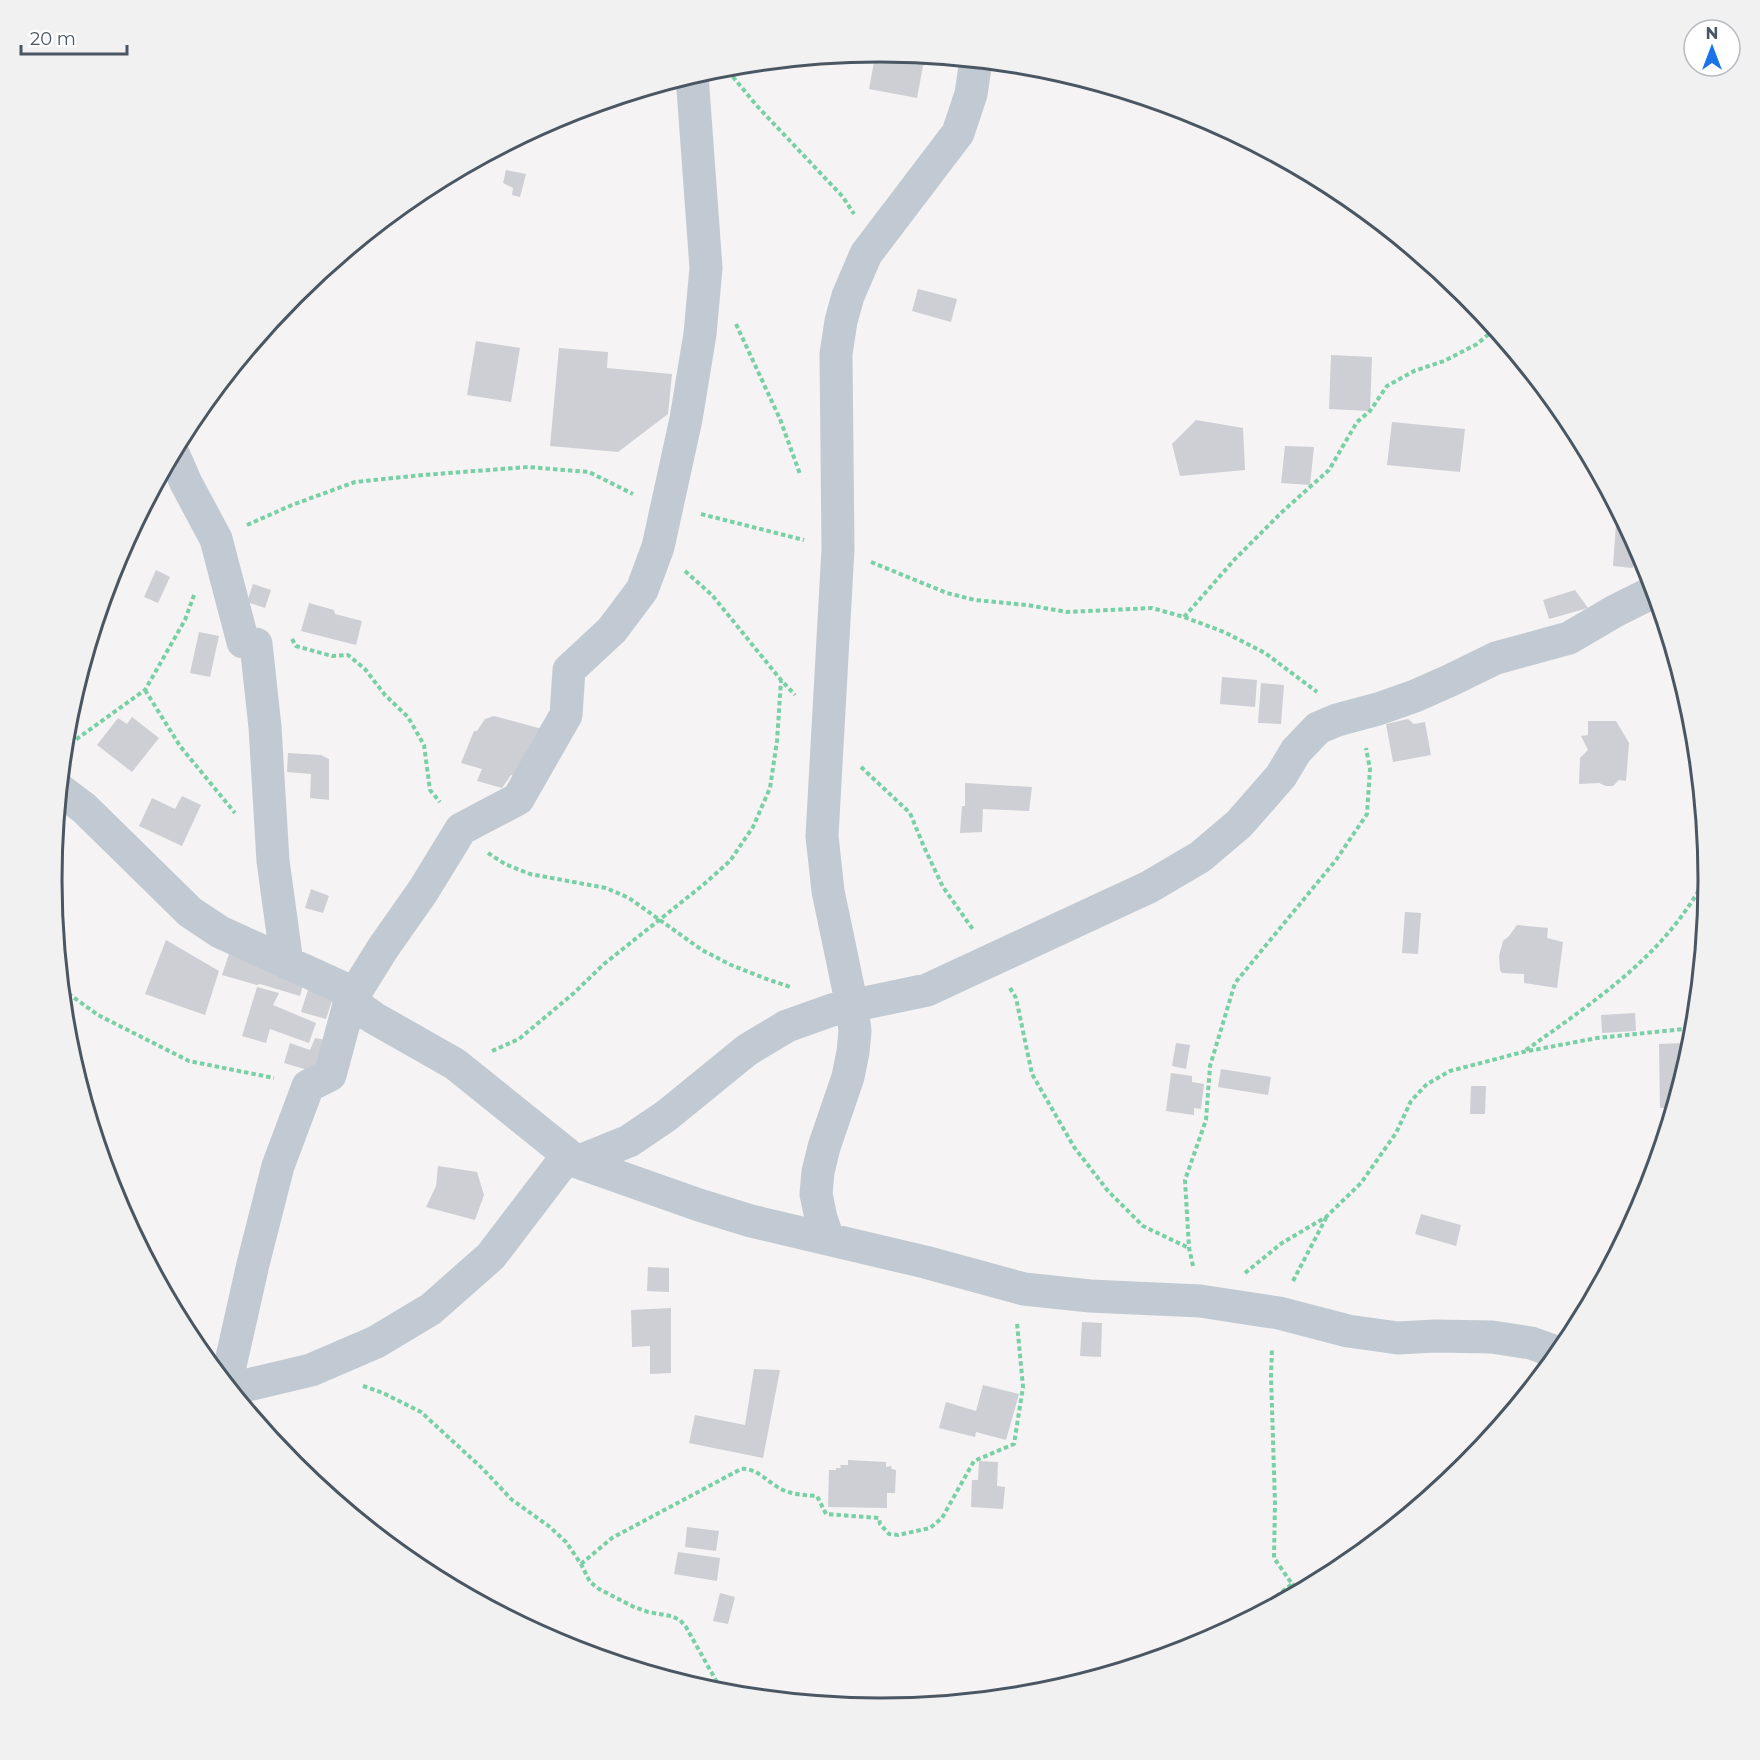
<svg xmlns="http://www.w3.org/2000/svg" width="1760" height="1760" viewBox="0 0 1760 1760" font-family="Montserrat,sans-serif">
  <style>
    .building { fill: #cdcfd5 }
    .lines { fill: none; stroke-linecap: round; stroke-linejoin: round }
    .path { stroke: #7ad0a6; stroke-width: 4; stroke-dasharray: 4.5 3; stroke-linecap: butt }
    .minor { stroke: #c1cad2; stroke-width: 33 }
    .rim { fill: none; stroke: #4a5661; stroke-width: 3 }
  </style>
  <rect width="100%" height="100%" fill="#f5f3f3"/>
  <path class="building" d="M876 51 928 56 926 64 923 66 917 98 869 89Z
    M506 170 526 174 520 197 512 195 513 188 503 183Z
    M918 289 957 299 951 322 912 311Z
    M476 341 520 348 511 402 467 395Z
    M559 348 608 352 607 368 672 374 668 414 618 452 550 446Z
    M1331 355 1372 357 1370 411 1329 409Z
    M1568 418 1569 420 1576 432 1571 433Z
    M1196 420 1243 428 1245 470 1180 476 1172 444Z
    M1392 422 1465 429 1460 472 1387 465Z
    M1285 446 1314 447 1310 485 1281 483Z
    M1617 510 1635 543 1633 568 1613 566Z
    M156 570 170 577 158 603 144 597Z
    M253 584 271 590 265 608 247 602Z
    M1575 590 1588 608 1549 619 1543 600Z
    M309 603 334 610 335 614 362 621 356 645 301 631Z
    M101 606 107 607 103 625 96 623Z
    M199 632 219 636 210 677 190 673Z
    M1222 677 1257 680 1255 707 1220 704Z
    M1261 683 1284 685 1281 724 1258 723Z
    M494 716 546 730 520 776 511 775 502 788 477 781 482 769 461 763 474 731H477L485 719Z
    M132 717 159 738 132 772 97 745 118 718 127 724Z
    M1408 719 1414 724 1425 722 1431 755 1393 762 1386 724Z
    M1588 721H1616L1629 743 1626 781 1619 780 1613 786H1606L1599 783 1579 784 1580 758 1588 750 1581 736 1588 735Z
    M288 753 321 755 329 759V800L310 798 311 774 287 772Z
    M965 783 1032 787 1029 811 983 809 982 832 960 833 962 806H965Z
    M182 796 201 805 182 846 139 826 152 798 175 809Z
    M311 889 329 896 323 913 305 908Z
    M1405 912 1421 913 1418 954 1402 953Z
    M1517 925 1548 928 1547 938 1563 942 1557 988 1524 983V974L1502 973 1500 970 1499 956 1503 941 1509 936Z
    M166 940 219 971 205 1015 145 994Z
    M229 954 305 977 300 996 260 984 257 985 222 975Z
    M311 980 336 988 326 1019 301 1012Z
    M257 987 279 993 273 1005 316 1023 309 1043 270 1029 266 1043 242 1036Z
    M1635 1013 1636 1031 1602 1033 1601 1015Z
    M315 1038 331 1041 318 1073 284 1063 290 1043 310 1050Z
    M1176 1043 1190 1045 1186 1069 1172 1066Z
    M1682 1043 1691 1050 1673 1108H1660L1659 1044Z
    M1221 1069 1271 1077 1268 1095 1218 1087Z
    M1171 1073 1192 1076V1082L1204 1084 1201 1109 1194 1108V1115L1166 1111Z
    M1471 1086H1486L1485 1114H1470Z
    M438 1166 477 1172 484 1195 475 1220 426 1207 436 1186Z
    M1421 1214 1461 1225 1456 1246 1415 1234Z
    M648 1267 669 1268V1292L647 1291Z
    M671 1308V1373L650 1374V1346L632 1347 631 1310Z
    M1082 1322 1102 1323 1101 1357 1080 1356Z
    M754 1369 780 1370 763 1458 689 1443 695 1415 745 1425Z
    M983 1385 1019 1394 1006 1440 976 1432 975 1437 939 1428 946 1402 976 1411Z
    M848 1460 886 1462V1467L891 1466 892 1469 896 1470 895 1493H887V1508L828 1507 829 1470H836V1468H841L840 1465H848Z
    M979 1461 998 1462 997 1486 1005 1487 1003 1509 971 1507 972 1480H978Z
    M687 1527 719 1531 716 1551 685 1547Z
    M678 1552 720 1558 717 1581 674 1574Z
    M720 1593 735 1597 728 1624 713 1621Z"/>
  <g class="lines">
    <path class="path" d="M728 71 757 106 843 197 854 214
      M736 324 780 419 800 474
      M701 514 804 540
      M247 525 292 505 355 482 423 475 528 467 589 472 633 494
      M871 562 947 593 975 600 1027 605 1067 612 1152 608 1184 617 1224 632 1265 653 1317 692
      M685 571 712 595 781 680 795 695
      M1184 617 1235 559 1281 513 1329 470 1357 422 1370 411 1387 386 1414 371 1444 361 1477 344 1495 329
      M292 639 296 646 332 656 348 655 365 669 385 695 408 717 424 745 430 790 440 802
      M145 690 180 746 235 813
      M64 748 145 690 185 620 194 595
      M861 767 910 813 924 847 943 887 974 931
      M488 853 505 864 530 874 606 888 629 898 702 950 731 965 764 978 790 987
      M1010 988 1016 998 1032 1074 1074 1147 1108 1191 1143 1226 1189 1248
      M62 989 98 1015 189 1061 274 1078
      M1526 1050C1596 1000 1669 953 1708 873
      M492 1051 519 1039 574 993 604 964 703 885 730 861 753 827 770 788 777 741 781 681
      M1193 1266 1189 1248 1185 1180 1206 1120 1210 1066 1235 983 1336 860 1367 814 1370 769 1366 748
      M1245 1273 1282 1243 1326 1217 1361 1183 1396 1133 1411 1101 1427 1084 1450 1071 1523 1052 1597 1038 1694 1028
      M1293 1281 1326 1218
      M363 1386 383 1393 421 1412 483 1469 511 1499 550 1527 566 1542 581 1564 590 1582 599 1589 634 1607 648 1612 671 1616 680 1620 686 1627 723 1693
      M581 1564 612 1538 741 1469C757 1467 769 1484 783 1490 794 1495 805 1495 817 1496L826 1514 879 1518 880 1524 889 1534 898 1535 930 1528 942 1518 974 1461 1014 1444 1023 1387 1017 1323
      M1292 1584 1299 1591
      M1260 1612 1264 1606 1292 1584 1274 1558 1275 1503 1271 1376 1272 1348"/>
    <path class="minor" d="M173 453 186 483 216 539 243 642 256 644 265 727 273 861 287 963
      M60 790 84 808 190 912 220 932 343 988 350 1001 374 1018 455 1064 577 1162 699 1205 751 1221 925 1262 1024 1289 1090 1296 1200 1301 1279 1313 1348 1331 1398 1338 1435 1336 1492 1337 1531 1343 1559 1353
      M577 1162 629 1141 666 1116 747 1050 787 1026 832 1010 927 990 1149 887 1200 857 1239 824 1281 776 1296 751 1318 728 1337 720 1378 709 1415 696 1451 680 1496 658 1569 638 1615 611 1655 591
      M828 1239 821 1218 816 1194 818 1172 824 1147 848 1077 853 1052 855 1031 852 1006 828 891 822 836 838 549 836 354 841 321 848 296 866 254 958 133 971 94 976 60
      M226 1384 253 1264 278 1166 308 1086 330 1075 350 1001 383 948 423 891 461 829 518 799 566 715 569 670 612 630 642 590 658 547 686 419 700 334 706 268 692 75
      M231 1389 311 1370 376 1342 431 1309 491 1256 568 1155"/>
  </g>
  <path d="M0 0H1760V1760H0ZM62 880a818 818 0 1 1 1636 0a818 818 0 1 1-1636 0Z" fill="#f1f1f2" fill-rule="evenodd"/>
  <path class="rim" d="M62 880a818 818 0 1 1 1636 0a818 818 0 1 1-1636 0Z"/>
  <g transform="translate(1712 48)"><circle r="28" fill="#ffffff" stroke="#b7bbc0" stroke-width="1.5"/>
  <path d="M0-4.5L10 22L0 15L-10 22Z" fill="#1a73e8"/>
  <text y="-9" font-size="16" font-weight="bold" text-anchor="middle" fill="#4a5661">N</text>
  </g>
  <path d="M21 45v9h106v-9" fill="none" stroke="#4a5661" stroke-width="3"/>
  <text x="30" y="45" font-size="18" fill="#4a5661" stroke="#ffffff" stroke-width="4.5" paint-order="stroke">20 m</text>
</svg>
